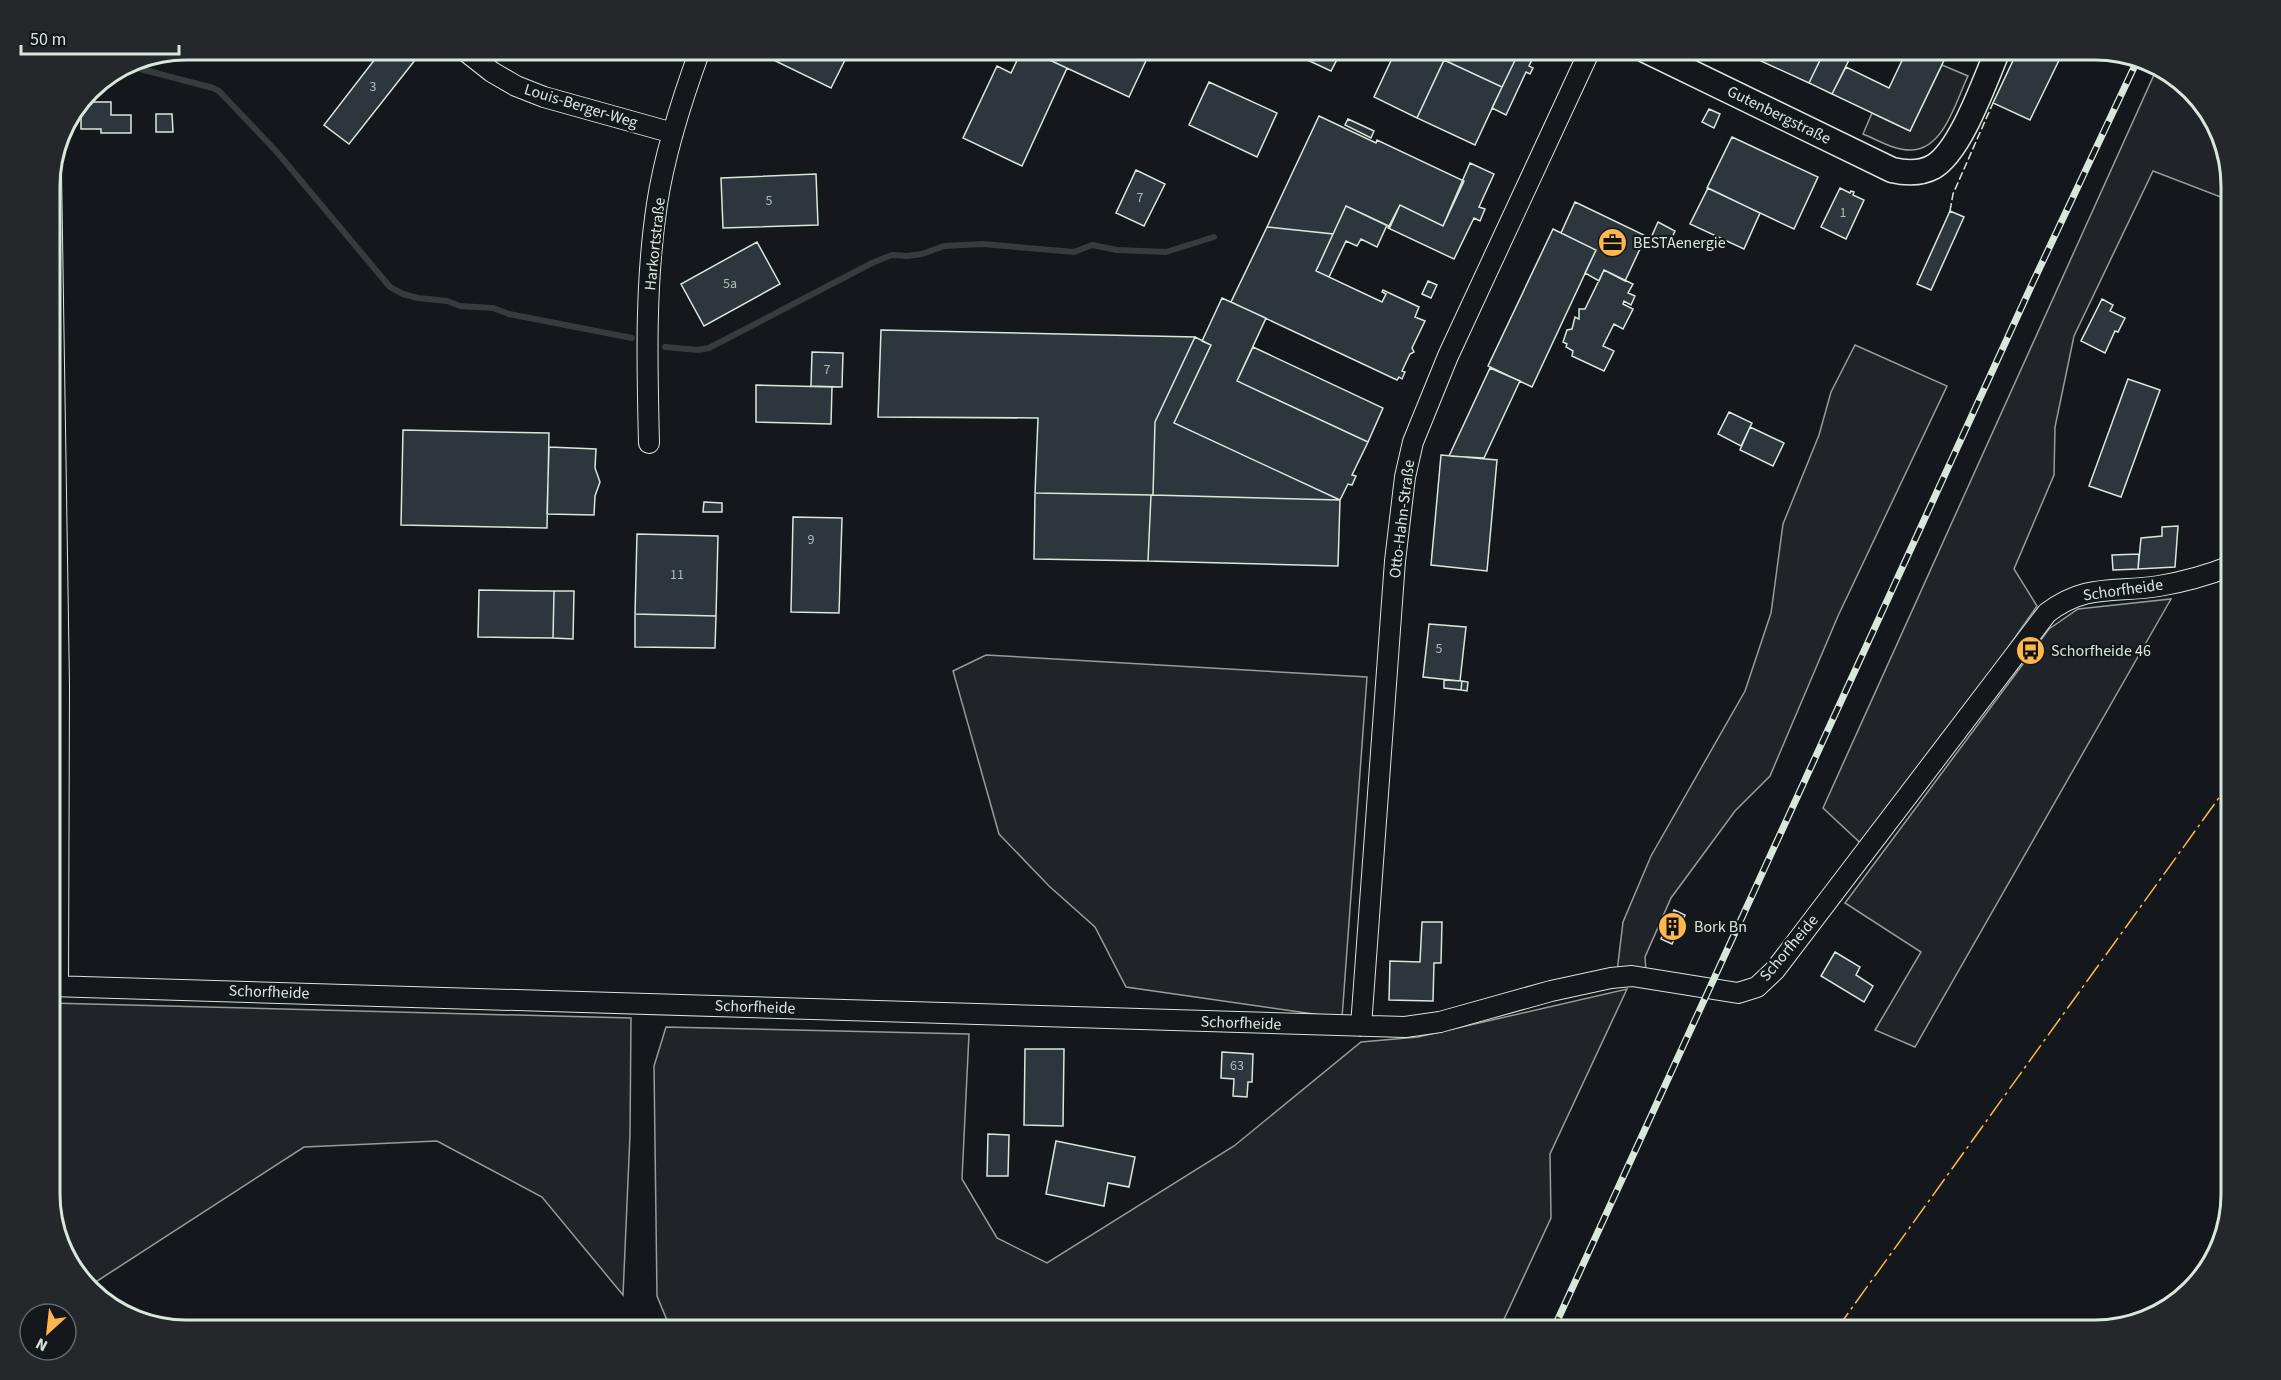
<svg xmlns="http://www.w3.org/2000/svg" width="2281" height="1380" viewBox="0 0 2281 1380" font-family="'Source Sans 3',sans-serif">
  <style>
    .green { fill: #202428; stroke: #939e99; stroke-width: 1.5 }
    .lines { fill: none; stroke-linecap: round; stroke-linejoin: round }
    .stream { stroke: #363b3e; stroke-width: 6 }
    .building { fill: #2c363c; stroke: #d8e6dc; stroke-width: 1.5 }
    .minor-casing { stroke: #d8e6dc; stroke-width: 22 }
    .tertiary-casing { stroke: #d8e6dc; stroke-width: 27 }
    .minor { stroke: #14181c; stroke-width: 20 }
    .tertiary { stroke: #14181c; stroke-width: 24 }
    .rail-casing { stroke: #d8e6dc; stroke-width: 7 }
    .rail { stroke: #14181c; stroke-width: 4.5; stroke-dasharray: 14; stroke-linecap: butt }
    .fence { stroke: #d8e6dc; stroke-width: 1.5; stroke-dasharray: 8 3; stroke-linecap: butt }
    .power { stroke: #ffb74d; stroke-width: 1.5; stroke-dasharray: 21 4.5 3 4.5; stroke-linecap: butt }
    .labels { text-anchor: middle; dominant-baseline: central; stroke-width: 4.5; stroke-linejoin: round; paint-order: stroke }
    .number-label { font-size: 14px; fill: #adbab4 }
    .street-label { font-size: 16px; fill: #d8e6dc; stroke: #14181c }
    .poi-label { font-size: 16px; fill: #d8e6dc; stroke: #14181c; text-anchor: start }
    .rim { fill: none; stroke: #d8e6dc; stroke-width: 3 }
  </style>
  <rect width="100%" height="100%" fill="#14181c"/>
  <path class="green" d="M1942 65 1968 76C1956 101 1944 149 1912 150 1895 151 1878 140 1863 134L1872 113 1910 131Z
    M2158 66 2164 68 2213 117 2231 177V201L2153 171 2074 336 2055 427 2054 475 2014 569 2037 606 1867 849 1823 808Z
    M1855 345 1947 386 1838 616 1770 776 1735 811 1671 898 1645 957 1646 971 1617 972 1623 922 1651 856 1745 691 1771 613 1783 524 1819 435 1831 392Z
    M2171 599 1915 1047 1875 1030 1921 952 1845 903 2049 629 2078 609Z
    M986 655 1367 677 1342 1018 1126 987 1095 927 1049 886 999 834 953 671Z
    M1627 989 1550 1154 1551 1218 1499 1330H671L657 1296 654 1066 666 1027 969 1034 962 1179 997 1238 1047 1263 1234 1146 1361 1042 1418 1037Z
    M50 1003 631 1018 630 1135 623 1295 542 1197 437 1141 304 1147 91 1285 68 1263 50 1203Z"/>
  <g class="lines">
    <path class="stream" d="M125 65 213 88 219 91 276 151 390 287 403 294 418 298 447 301 460 306 493 308 509 314 632 338
      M665 347 698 350 709 348 872 263 892 255 907 256 922 254 944 246 983 244 1074 252 1092 245 1117 250 1166 252 1214 237"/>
  </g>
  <path class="building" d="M316 50H328L324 55Z
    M382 50H423L349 144 324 125Z
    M766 50H850L831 88 763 55Z
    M1022 50H1028L1067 68 1022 166 963 138 997 66 1011 73Z
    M1028 50H1151L1129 97Z
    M1289 50H1342L1331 71 1288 51Z
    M1396 50H1422L1444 60 1417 118 1374 97Z
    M1449 50H1520L1502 87 1444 60Z
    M1520 50 1536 51 1529 66 1533 68 1530 74 1526 72 1506 115 1492 108Z
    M1737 50H1825L1809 83Z
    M1825 50H1854L1832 94 1809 83Z
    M1907 50H1949L1910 131 1832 94 1846 67 1889 88Z
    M2018 50H2064L2030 120 1993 103Z
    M1424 51V50H1449L1444 60Z
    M1444 60 1502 87 1475 145 1417 118Z
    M1209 82 1277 113 1257 157 1189 125Z
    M81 102H111V115H131V133H101V129H81Z
    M1709 109 1720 114 1714 128 1702 122Z
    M156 114H172L173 132H156Z
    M1319 116 1376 143 1377 140 1464 181 1443 226 1400 205 1390 227 1346 206 1333 234 1267 227Z
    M1348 119 1374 131 1371 138 1345 125Z
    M1732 137 1818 177 1794 229 1707 188Z
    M1470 163 1494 174 1479 207 1485 209 1480 221 1474 218 1454 259 1388 228 1400 205 1443 226Z
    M1136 170 1165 184 1144 226 1116 213Z
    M816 174 818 225 723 228 721 178Z
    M1708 188 1760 213 1744 249 1690 224Z
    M1840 188 1850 193 1851 191 1854 192 1853 195 1864 200 1846 239 1821 227Z
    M1575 202 1646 236 1625 281 1604 270 1599 281 1585 273 1596 250 1561 233Z
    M1346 206 1387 225 1377 247 1361 239 1357 246 1346 241 1329 277 1316 271Z
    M1950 211 1964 217 1931 290 1917 284Z
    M1658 222 1675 231 1667 248 1650 240Z
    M1267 227 1333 234 1316 271 1382 302 1386 294 1382 292 1383 290 1419 307 1415 317 1425 321 1412 348 1414 352 1410 354 1402 371 1405 372 1402 379 1399 377 1397 380 1231 302Z
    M1553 229 1596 250 1532 387 1488 366Z
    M757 242 780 284 704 326 681 284Z
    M1604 270 1633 284 1628 293 1635 296 1631 305 1624 301 1623 304 1633 309 1623 329 1614 324 1603 346 1614 351 1604 371 1572 356 1573 351 1566 347 1567 344 1563 342 1567 330 1572 329 1575 317 1579 319V309H1585Z
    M1428 281 1437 285 1431 298 1422 294Z
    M1222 298 1266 318 1237 381 1368 442 1352 475 1356 476 1352 485 1348 484 1340 500 1174 423 1211 345 1202 341Z
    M2102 299 2113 305 2110 311 2125 318 2118 332 2115 331 2105 353 2081 341Z
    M881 330 1195 337 1155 422 1153 495 1035 493 1038 418 878 417Z
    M1195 337 1211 345 1174 423 1340 500 1153 495 1155 422Z
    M1253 347 1383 408 1368 442 1237 381Z
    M812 352 843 353 842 387 811 386Z
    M1490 368 1520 381 1484 458 1449 456Z
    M2128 379 2160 390 2121 497 2089 486Z
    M756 385 832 387 831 424 756 422Z
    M1729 412 1752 423 1741 446 1718 434Z
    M1750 427 1784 443 1773 466 1740 450Z
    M403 430 549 433 547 528 401 525Z
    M549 447 596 449 595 468 600 482 595 496 594 515 547 514Z
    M1441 455 1497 460 1487 571 1431 565Z
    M1035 493 1151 495 1148 561 1034 559Z
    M1151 495 1340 500 1338 566 1148 561Z
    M704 502 722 503V512H703Z
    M793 517 842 518 839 613 791 612Z
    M2178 526 2175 567 2138 569 2141 538 2162 536V527Z
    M637 534 718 536 716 616 635 614Z
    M2139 554 2138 569 2113 570 2112 555Z
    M479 590 554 591 553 638 478 637Z
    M554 591H574L573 639 553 638Z
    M635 614 716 616 715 648 635 647Z
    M1429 624 1466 627 1460 681 1423 677Z
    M1444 680 1462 681 1461 690 1444 688Z
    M1462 681 1468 682 1467 691 1461 690Z
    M1674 910 1685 915 1672 944 1661 939Z
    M1422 922H1442L1441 963H1434L1433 1001 1389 1000 1390 961 1420 962Z
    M1835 952 1860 967 1856 975 1873 986 1864 1002 1821 976Z
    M1025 1049H1064L1063 1126 1024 1125Z
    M1222 1052 1253 1054 1252 1082H1248L1247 1097 1233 1096 1234 1079 1221 1078Z
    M988 1134 1009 1135 1008 1176H987Z
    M1056 1141 1135 1157 1129 1187 1108 1183 1104 1206 1046 1194Z"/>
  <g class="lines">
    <defs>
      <path id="minor" d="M464 50 492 72 516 86 544 97 673 133
        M51 172 59 686 58 986
        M649 443C647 364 645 283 657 204 665 152 682 99 700 50
        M50 986 1405 1027 1440 1022 1551 991 1611 978 1632 976 1738 993 1757 987 1775 970 2047 613C2086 583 2115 593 2159 586 2183 582 2208 575 2231 566
        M1361 1026 1395 561 1405 477 1413 442 1448 356 1590 50"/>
      <path id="tertiary" d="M1645 50 1892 170C1905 173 1920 174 1933 167 1961 151 1985 80 1998 50"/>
    </defs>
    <use href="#minor" class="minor-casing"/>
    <use href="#tertiary" class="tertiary-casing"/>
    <use href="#minor" class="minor"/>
    <use href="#tertiary" class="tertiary"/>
    <defs>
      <path id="rail" d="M1553 1330 2034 280 2137 61"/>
    </defs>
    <use href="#rail" class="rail-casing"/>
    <use href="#rail" class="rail"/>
    <path class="fence" d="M1950 211 1953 194 1993 103"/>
    <path class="power" d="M1836 1330 2231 781"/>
  </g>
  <defs>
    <symbol id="office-disc" viewBox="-11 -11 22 22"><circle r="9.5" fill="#ffb74d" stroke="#14181c"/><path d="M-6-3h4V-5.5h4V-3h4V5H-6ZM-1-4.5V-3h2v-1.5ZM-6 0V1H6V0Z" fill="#111"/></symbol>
    <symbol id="bus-disc" viewBox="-11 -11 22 22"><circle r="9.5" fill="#ffb74d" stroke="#14181c"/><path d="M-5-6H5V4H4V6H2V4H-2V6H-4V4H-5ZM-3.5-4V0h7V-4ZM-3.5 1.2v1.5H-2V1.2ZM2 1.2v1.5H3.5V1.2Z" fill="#111"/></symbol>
    <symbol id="building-disc" viewBox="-11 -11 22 22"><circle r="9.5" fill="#ffb74d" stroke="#14181c"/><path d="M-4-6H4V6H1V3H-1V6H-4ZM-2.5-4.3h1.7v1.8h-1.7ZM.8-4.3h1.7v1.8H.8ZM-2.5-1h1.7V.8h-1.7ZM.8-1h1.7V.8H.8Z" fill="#111"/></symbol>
  </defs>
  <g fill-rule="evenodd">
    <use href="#office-disc" x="1596" y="226" width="33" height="33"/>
    <use href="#bus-disc" x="2014" y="634" width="33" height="33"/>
    <use href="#building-disc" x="1656" y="910" width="33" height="33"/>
  </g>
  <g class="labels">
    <g class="number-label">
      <text x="373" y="87">3</text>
      <text x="1140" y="198">7</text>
      <text x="769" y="201">5</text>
      <text x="1843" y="213">1</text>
      <text x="730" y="284">5a</text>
      <text x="827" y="370">7</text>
      <text x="811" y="540">9</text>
      <text x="677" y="575">11</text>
      <text x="1439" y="649">5</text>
      <text x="1237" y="1066">63</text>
    </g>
    <g class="street-label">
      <text transform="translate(581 106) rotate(17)">Louis-Berger-Weg</text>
      <text transform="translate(1779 115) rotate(26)">Gutenbergstraße</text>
      <text transform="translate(655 244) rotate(-84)">Harkortstraße</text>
      <text transform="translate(1402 519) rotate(-83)">Otto-Hahn-Straße</text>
      <text transform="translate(2123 590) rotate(-8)">Schorfheide</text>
      <text transform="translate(1789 948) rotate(-50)">Schorfheide</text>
      <text transform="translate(269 992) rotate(2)">Schorfheide</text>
      <text transform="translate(755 1007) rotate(2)">Schorfheide</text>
      <text transform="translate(1241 1023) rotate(2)">Schorfheide</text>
    </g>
    <g class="poi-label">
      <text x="1633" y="243">BESTAenergie</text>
      <text x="2051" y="651">Schorfheide 46</text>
      <text x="1694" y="927">Bork Bn</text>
    </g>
  </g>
  <path d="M0 0H2281V1380H0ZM186 60H2095A126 126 0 0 1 2221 186V1194A126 126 0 0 1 2095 1320H186A126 126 0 0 1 60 1194V186A126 126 0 0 1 186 60Z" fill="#24282b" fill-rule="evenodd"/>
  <path class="rim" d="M186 60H2095A126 126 0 0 1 2221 186V1194A126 126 0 0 1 2095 1320H186A126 126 0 0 1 60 1194V186A126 126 0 0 1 186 60Z"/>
  <g transform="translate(48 1332) rotate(207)"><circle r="28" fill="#14181c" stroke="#626a69" stroke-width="1.5"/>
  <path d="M0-4.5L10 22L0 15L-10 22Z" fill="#ffb74d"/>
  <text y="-9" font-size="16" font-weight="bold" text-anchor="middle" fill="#d8e6dc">N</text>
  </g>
  <path d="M21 45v9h158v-9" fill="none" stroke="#d8e6dc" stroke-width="3"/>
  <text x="30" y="45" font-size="18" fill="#d8e6dc" stroke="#14181c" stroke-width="4.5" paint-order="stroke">50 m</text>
</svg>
